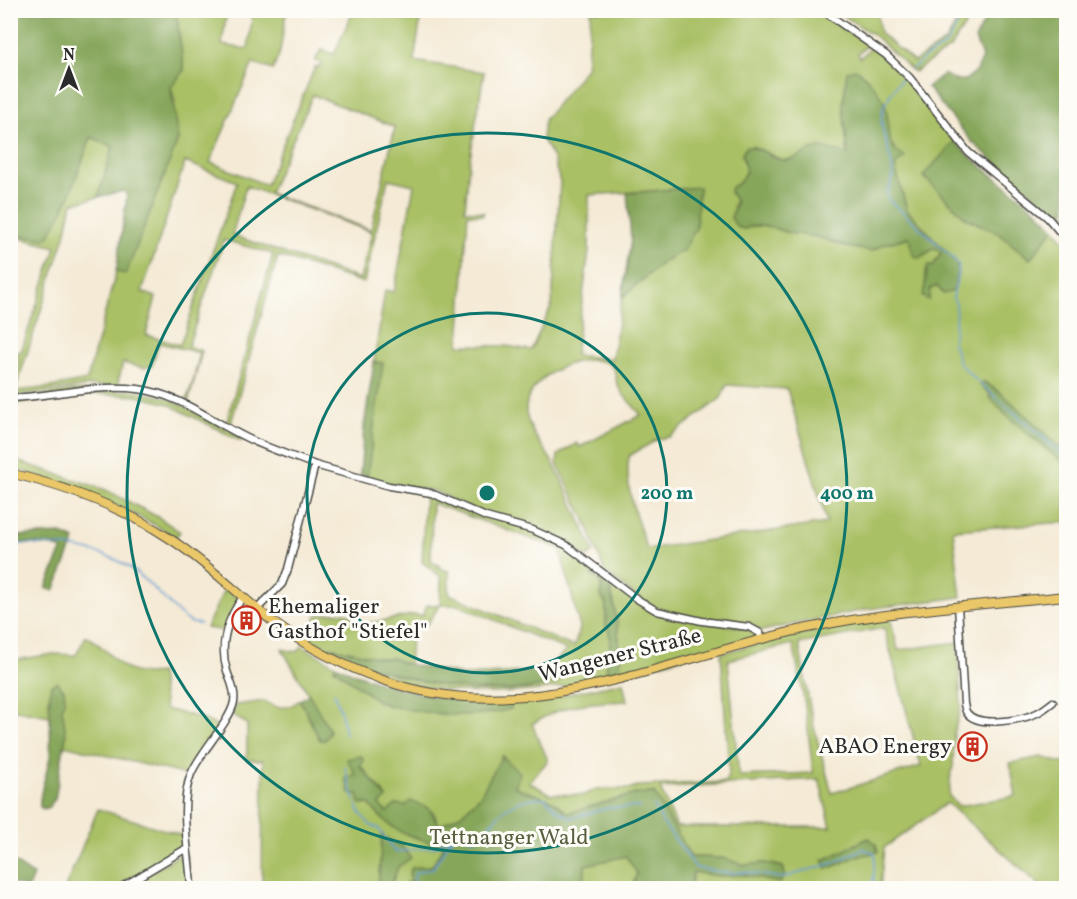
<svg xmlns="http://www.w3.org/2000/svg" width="1077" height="899" viewBox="0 0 1077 899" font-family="Vollkorn,serif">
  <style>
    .green { fill: #a9c065; stroke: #6a7648; stroke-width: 1.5; fill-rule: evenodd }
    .forest { fill: #86a65a; stroke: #586842; stroke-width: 1.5 }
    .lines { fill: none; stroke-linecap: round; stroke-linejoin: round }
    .stream { stroke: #679dd4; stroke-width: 1.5 }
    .minor-casing { stroke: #494844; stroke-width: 9 }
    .major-casing { stroke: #494844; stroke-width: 10 }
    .minor { stroke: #fff; stroke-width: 6 }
    .major { stroke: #eac769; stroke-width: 8 }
    .ring { fill: none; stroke: #0f766e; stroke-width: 3 }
    .labels { text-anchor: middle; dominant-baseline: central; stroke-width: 6; stroke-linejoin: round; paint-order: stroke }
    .poi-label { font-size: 22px; fill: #2b2b2b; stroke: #fdfcf7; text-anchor: start }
    .street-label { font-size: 22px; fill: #2b2b2b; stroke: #fdfcf7 }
    .park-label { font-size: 22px; fill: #575f3f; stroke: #fdfcf7 }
    .centre { fill: #0f766e; stroke: #fdfcf7; stroke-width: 3 }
    .ring-label { font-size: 18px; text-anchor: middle; font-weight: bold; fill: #0f766e; stroke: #fdfcf7; stroke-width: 6; stroke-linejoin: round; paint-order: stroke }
  </style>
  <rect width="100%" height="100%" fill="#fdfcf7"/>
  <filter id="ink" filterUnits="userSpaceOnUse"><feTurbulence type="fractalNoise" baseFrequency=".0167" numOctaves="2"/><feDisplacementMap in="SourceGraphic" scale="12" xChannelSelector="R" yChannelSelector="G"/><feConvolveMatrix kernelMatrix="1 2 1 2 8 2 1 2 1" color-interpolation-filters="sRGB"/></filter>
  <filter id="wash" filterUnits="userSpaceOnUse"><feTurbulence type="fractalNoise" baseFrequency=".008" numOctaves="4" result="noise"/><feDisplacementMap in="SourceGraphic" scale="24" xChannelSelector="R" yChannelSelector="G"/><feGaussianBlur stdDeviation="1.35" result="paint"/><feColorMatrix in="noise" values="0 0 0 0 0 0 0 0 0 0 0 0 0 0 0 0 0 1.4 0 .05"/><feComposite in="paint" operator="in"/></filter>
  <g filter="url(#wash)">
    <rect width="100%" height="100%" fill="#f4ead5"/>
    <path class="green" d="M176 11H227L222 45 248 49 253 11H283L286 13 280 52 273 70 253 63 210 162 266 185 315 67H320L321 63 315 61 321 50 334 54 353 11H422L414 61 484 72 469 165 465 210 484 212 482 215 468 214 459 345 506 346 531 350 552 305 560 182 553 158 542 139 544 120 586 68 591 11H818L868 44 858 54 860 58 872 46C906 77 927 106 955 141L924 176 966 218 997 232 1030 259 1054 228 1066 243V452L1001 393 984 382 990 394 1047 450 1061 458 1066 465V522L953 530 961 597 868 609 761 631 680 616 648 605 605 572 585 520 557 464 558 455 577 443 580 447 641 415C634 406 623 397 618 386 614 378 618 368 607 363 577 350 518 382 527 417 531 435 546 449 554 465 569 493 581 522 594 552L587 557 550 535 494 517 462 505 435 491 391 484 367 477 382 363 374 362 385 290 394 292 414 185 388 179 364 283 278 256 230 427 226 424 273 254 224 240 188 346 202 351 188 403 186 402 193 382 200 353 159 343 152 366 144 368 123 363 117 386H89L11 396 19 358 11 356V351L21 352 56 247 11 236 10 234 45 239 67 202 91 137 113 146 98 197 72 203 65 236 15 391 51 387 87 380 116 272 126 273 175 102 171 87 184 70ZM847 72 887 117V134L894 150 896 174 907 210 956 263 958 269 954 291 938 286 930 289 926 285 925 275 928 265 932 267 941 253 935 248 919 258 910 237 884 244 871 251 847 247 818 237 789 233 767 226H752L744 229 733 208 739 183 746 171 742 154 752 146 782 160 796 159 813 149 848 155 843 106ZM313 95 395 127 371 230 269 193ZM185 162 237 182 180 345 146 335 156 297 142 292ZM246 186 372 232 360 279 232 235ZM699 188 684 250 664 261 622 298 612 359 575 355 589 251V195ZM727 385 787 389 827 523 647 549C637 520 624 487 629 456L658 439 669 437 721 398Z
      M836 11H877L880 33 914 62 946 41 963 11H975L950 48 914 72 875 36Z
      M70 391H136L168 398 245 438 241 441 166 403 136 396 94 394 33 402 11 403 10 400Z
      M11 459 106 490 158 517 180 532 176 537C120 504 73 485 11 468Z
      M425 493C466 507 565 535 592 567 600 576 602 584 601 596L606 604V626L610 634V675L619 639 614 603 608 579 656 612 753 630 758 636C597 681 465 736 308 640L317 615C335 613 349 607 360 625L412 615H423L427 605H440L441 577 422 562ZM432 503 560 549 580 628 574 647 449 594V571L439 568V565L431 562ZM440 605H458L567 650 549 667 556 669 559 674 558 682C498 700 425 686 367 665 354 660 341 656 329 648L385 659 392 658 409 665 412 626 427 624Z
      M225 588 242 602 226 631 206 628Z
      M890 617 898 650 958 642 961 708 954 732 953 770 951 771 949 796 959 806 1016 796 1010 763 1041 757 1061 763 1066 762V888H1043L947 803 884 848 880 888H690L693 872 719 876 744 875 780 883 785 875 783 867 765 863 745 865 722 858 691 857 654 793 636 794 568 813 553 801 515 787 502 757 480 796 462 814 438 826C437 822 436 816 433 812 423 799 400 808 387 813L378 805 387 797 360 765V756C356 774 356 787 362 805L369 804C391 832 410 838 444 845L432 866 412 868V884L407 882 402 888H390L398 867 382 836 378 888H262L263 760H247V724L232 715 236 705 265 701C276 710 288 709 300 700L320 740H325L330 731 282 649 297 652 302 646 337 666 334 668 378 701 387 705 446 715 470 714 511 709V701L559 696 623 682 627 701C587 703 568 702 532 724L547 758V762L529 782 550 794 584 795 596 789H632L638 786 725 782 729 773 721 653 794 635ZM884 628 921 766 832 793 813 724 799 644ZM793 644 805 705 813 773 739 776 728 660ZM819 779 831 827H677L660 788Z
      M86 636C116 652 117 679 160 673L165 709 201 718 219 727 196 758 185 788 186 775 64 745C67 731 61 722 62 709 63 699 67 694 60 685L49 697 50 716 11 709V642L13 641 16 660 53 654 76 655Z
      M98 809 184 836V842L182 849 115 888H65Z
      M183 853 187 856 189 888H122Z
      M626 856 637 873 632 888H584L585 865Z"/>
    <path class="forest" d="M10 11H176L184 70 171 87 178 140 126 274 116 272 127 196 124 191 98 197 113 147 91 137 67 202 49 237 45 239 11 234Z
      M990 11H1066V228L1053 212 972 142 927 87 944 74 953 80H965L976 71 982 57 975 39Z
      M856 69C867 76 878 90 884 102 894 124 878 140 905 157L895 166 907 210 956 262 958 269 954 291 943 294 937 286 930 289 929 300 923 297 928 265 932 267 941 253 935 248 919 258 913 255 909 237 884 244 871 251 847 247 818 237 789 233 767 226H752L744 229 737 227 731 218 736 202 730 192 731 187 739 183 746 172 742 154 746 147C759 146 769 157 781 160 797 163 806 147 821 148 830 148 840 153 848 154L843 106 847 71Z
      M955 141C984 174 1025 195 1054 228L1030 259 997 232 966 218 923 176Z
      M699 187 696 228 684 250 664 261 622 297 631 239 627 193Z
      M374 362 383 363 367 477 360 475 364 426Z
      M984 382 1001 393 1066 452V465L1009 418 990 398V394L980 385Z
      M61 534 75 540 54 591 46 588 62 550 54 546 11 542 14 536Z
      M591 566 608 579 617 621 621 671 610 675 606 667 610 659V634L606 626V604L601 596 602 586 601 581 592 577Z
      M328 648H335L385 659 392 658 403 663 463 675 525 672 549 667 556 669 560 674 559 682C496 700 426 686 366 665 353 660 340 656 328 648Z
      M337 666C392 690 450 705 511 701V709C472 720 426 714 387 705L378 701 334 668Z
      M57 682 64 690 65 699 62 708 66 735 55 799 49 807 44 809 40 807C38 793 48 772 50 756 52 732 47 708 51 685Z
      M309 694 330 731 325 740H320L300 700Z
      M361 756 364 761 360 766 387 798 379 805 387 812 397 804 405 806 410 801C432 809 428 806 439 826L462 814 480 796 502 756 520 773 515 787 553 801 568 813 636 794 654 793 691 857 722 858 745 865 765 863 783 867 785 875 780 883 744 875 719 876 693 872 690 888H632L637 873 626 856 585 865 584 888H402L407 882 412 884 409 874 412 868 432 866 444 846C409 836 393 834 369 804H360L358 794H350L345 777 356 775 347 759Z
      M382 836 402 846 411 858 398 867 390 888H378Z
      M869 838 876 844 878 852 856 857 827 869 823 860C839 854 853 845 869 838Z
      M11 860 33 875 28 888 11 883Z"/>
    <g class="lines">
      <path class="stream" d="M912 69 926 57 946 45 966 10
        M901 79C895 89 883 102 882 113 878 139 903 167 887 192L888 199 954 259 959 266 953 298 956 304 955 326 953 342 959 363 978 382 1066 457
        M10 543C49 546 93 544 127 566 148 579 166 602 185 619L192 623 201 624
        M334 692 341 713 345 734
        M345 766 350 787 360 813 370 825 378 828 395 852 435 847 461 833 473 839C483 834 486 829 494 820 506 805 526 796 545 798L558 811 571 818 608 808 641 807
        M654 806 663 823 696 868 729 873 745 872 782 878 833 863 863 849 873 852 875 855 873 888
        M410 888 413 887 415 873 433 868 451 839"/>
    </g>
  </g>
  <g filter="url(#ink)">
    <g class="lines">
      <defs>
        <path id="minor" d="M822 10 886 55 910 78 968 152 1048 218 1066 239
          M10 398C54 396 95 384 138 389 179 394 211 421 247 438 269 449 293 456 315 465L288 569 282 584 257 609
          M315 465 389 486 431 493 486 517 533 530 566 545 637 599 657 611 702 621 749 627 760 633 761 639
          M1064 596 1066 607
          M958 606 964 704C965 707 965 711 967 713 978 728 1022 720 1037 713 1043 710 1048 706 1053 702
          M120 888 182 851 187 850
          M191 888C190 853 178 807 191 774 200 752 230 722 234 702 236 691 230 681 227 671 219 645 227 619 243 597"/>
        <path id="major" d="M10 473C67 487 123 507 172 540 208 564 239 595 273 622 307 647 343 666 383 680 526 732 669 657 808 628 894 610 980 605 1066 596"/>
      </defs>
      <use href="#minor" class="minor-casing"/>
      <use href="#major" class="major-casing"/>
      <use href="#minor" class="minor"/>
      <use href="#major" class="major"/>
    </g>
  </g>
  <g class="ring">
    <circle cx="487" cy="493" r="180"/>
    <circle cx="487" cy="493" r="360"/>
  </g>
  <defs>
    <symbol id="building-ring" viewBox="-11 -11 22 22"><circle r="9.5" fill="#fdfcf7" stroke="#c8321e" stroke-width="1.5"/><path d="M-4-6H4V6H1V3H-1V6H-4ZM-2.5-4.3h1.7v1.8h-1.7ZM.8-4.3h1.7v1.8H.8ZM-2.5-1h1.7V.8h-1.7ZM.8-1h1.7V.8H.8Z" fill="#c8321e"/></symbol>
  </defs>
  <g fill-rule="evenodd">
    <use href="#building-ring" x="230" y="604" width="33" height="33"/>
    <use href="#building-ring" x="956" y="730" width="33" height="33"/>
  </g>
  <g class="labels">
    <g class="poi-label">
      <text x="268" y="607">Ehemaliger<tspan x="268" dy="25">Gasthof "Stiefel"</tspan></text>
      <text x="952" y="747" text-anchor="end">ABAO Energy</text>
    </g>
    <g class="street-label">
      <text transform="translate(620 656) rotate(-14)">Wangener Straße</text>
    </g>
    <g class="park-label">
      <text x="509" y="838">Tettnanger Wald</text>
    </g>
  </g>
  <circle cx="487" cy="493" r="9" class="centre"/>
  <g class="ring-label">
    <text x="667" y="499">200 m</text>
    <text x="847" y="499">400 m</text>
  </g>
  <rect width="1077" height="899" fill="none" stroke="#fdfcf7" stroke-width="36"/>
  <g transform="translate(69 69)" stroke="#fdfcf7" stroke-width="4.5" paint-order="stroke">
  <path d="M0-4.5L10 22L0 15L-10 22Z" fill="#2b2b2b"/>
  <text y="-9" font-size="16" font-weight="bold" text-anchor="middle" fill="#2b2b2b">N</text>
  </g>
</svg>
